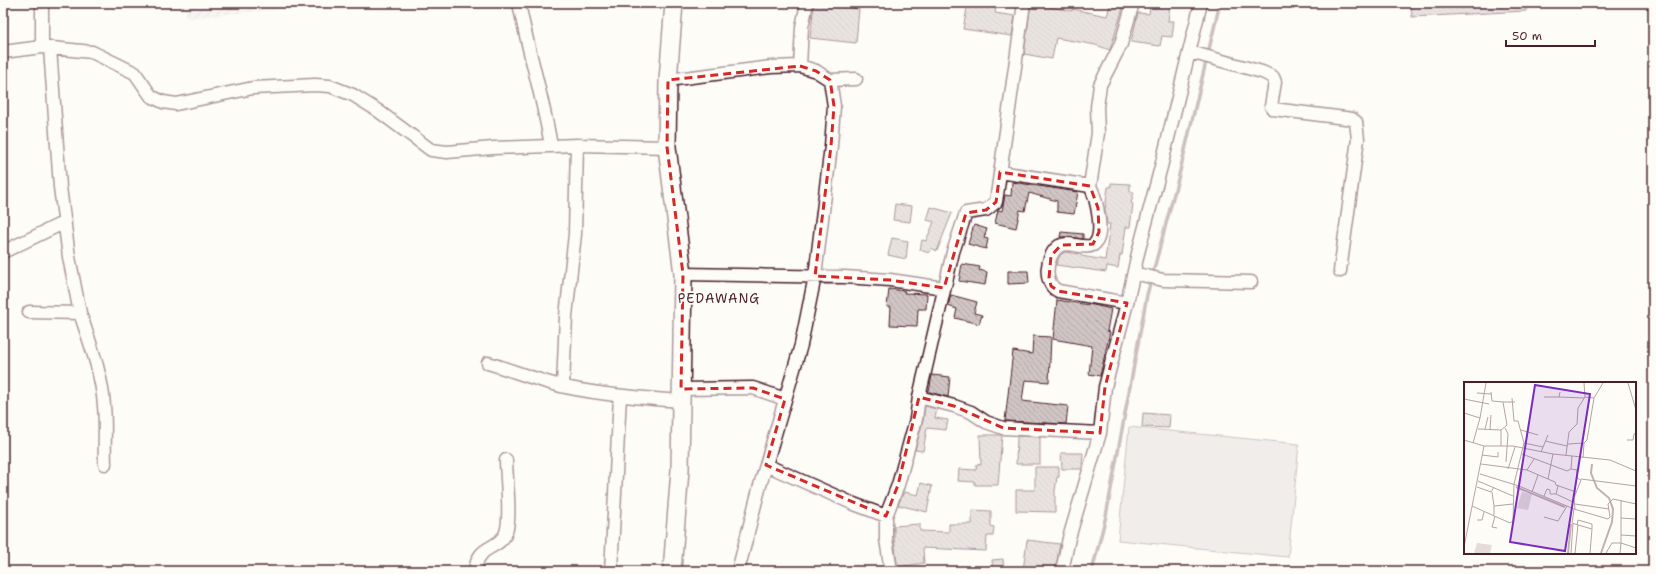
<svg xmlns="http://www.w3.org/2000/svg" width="1656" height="574" viewBox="0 0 1656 574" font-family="'Shantell Sans',sans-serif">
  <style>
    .industrial { fill: url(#industrial-furrows) }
    .green { fill: #e3dcda; stroke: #967e82 }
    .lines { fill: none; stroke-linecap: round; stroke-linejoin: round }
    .stream { stroke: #91777b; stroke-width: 3.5 }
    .building { fill: url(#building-back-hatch); stroke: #4a1f2b }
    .street-casing { stroke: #4a1f2b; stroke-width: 15 }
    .secondary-casing { stroke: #4a1f2b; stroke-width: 20 }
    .street { stroke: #fdfcf7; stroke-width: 12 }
    .secondary { stroke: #fdfcf7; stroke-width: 17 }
    .marked { fill: none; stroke: #d62828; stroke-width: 3; stroke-dasharray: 8 5; stroke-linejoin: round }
    .labels { text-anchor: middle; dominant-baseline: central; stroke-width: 3.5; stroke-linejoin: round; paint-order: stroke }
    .quarter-label { font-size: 13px; letter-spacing: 1px; fill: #4a1f2b; stroke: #fdfcf7 }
    .inset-river { fill: none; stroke: #c0b1b1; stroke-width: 2 }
    .inset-road { fill: none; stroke: #b5a4a5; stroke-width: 1 }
    .view { fill: #7b2cbf; fill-opacity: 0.15; stroke: #7b2cbf; stroke-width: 2 }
    .inset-edge { fill: none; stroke: #4a1f2b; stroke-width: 2 }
  </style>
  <defs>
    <pattern id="industrial-furrows" width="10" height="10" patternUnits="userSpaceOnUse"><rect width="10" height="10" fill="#f0ece8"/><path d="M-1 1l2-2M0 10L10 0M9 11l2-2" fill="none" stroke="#cfcac7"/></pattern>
    <pattern id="building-back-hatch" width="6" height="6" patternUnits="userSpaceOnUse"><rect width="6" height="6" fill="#d0c5c4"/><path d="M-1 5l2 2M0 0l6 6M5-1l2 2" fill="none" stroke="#b4a9a9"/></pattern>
  </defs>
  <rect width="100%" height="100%" fill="#fdfcf7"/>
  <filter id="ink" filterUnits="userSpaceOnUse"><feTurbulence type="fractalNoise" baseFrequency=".025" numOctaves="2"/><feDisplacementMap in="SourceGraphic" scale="8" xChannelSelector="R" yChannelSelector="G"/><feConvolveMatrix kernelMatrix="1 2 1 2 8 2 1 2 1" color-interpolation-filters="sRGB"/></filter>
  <g filter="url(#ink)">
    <path class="industrial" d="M185 3H344L186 18Z"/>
    <path class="green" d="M1129 427 1299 444 1288 557 1118 540Z"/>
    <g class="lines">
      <path class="stream" d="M1092 571 1106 516 1147 295 1179 175 1220 3"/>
    </g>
    <path class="building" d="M968 3H997L995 13 1015 16 1012 36 963 29Z
      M1031 3H1038V5L1072 11V9L1107 16 1110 5 1123 8 1110 50 1096 45 1056 38 1052 59 1024 54Z
      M1411 3H1526V11L1412 17Z
      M814 4 859 9 856 43 810 38Z
      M1150 4 1170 6 1168 21H1174L1172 37 1162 36 1160 46 1131 42 1138 13 1149 14Z
      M1012 182 1078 192 1074 214 1057 212V201L1029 193 1025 211 1020 210 1016 228 995 223 998 210 1002 211 1005 195 1011 196Z
      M1111 183 1130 184V191L1134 192 1131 203 1133 204 1130 227H1126L1122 255H1120L1118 268 1107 266 1106 272 1056 265 1060 255 1065 252 1081 254V256L1105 260 1110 224H1107L1105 209 1108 187H1111Z
      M895 204 912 206 910 222 893 220Z
      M931 207 952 213 937 251 931 248 929 253 920 250 922 240 926 241 934 222 927 220Z
      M974 225 987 229 984 238 988 239 986 249 968 244Z
      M1061 232 1083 234V239L1068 237H1060Z
      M892 238 908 241 906 259 888 255Z
      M962 264 980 267 979 270 987 272 985 285 959 281Z
      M1008 271H1028L1029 283 1008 284Z
      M889 289 905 291 904 293 927 294 926 309H918L917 326 890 325 891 307H887Z
      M951 295 977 302 974 313 982 315 979 324 955 318 957 309 948 306Z
      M1057 300 1089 305V304L1111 309 1107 331 1110 332 1100 376 1089 374 1092 346 1053 339Z
      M1033 336 1051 337 1049 382 1025 380 1022 401 1068 406 1066 424 1005 421 1013 351 1032 354Z
      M932 375 950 377 948 397 929 392Z
      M925 406 937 409 935 418 948 420 946 430 927 428 923 451 915 450 923 421Z
      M1143 413 1170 415 1169 428 1142 427Z
      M980 435H1002L998 485H975V482L958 481 959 469 976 470 977 464 981 465Z
      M1017 436 1040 437V464H1016Z
      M1061 453H1083L1082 469H1062Z
      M1035 467H1059V477H1057L1055 491V512L1016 511V490H1035Z
      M921 483 932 486 927 512 898 505 904 492 918 495Z
      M972 510 991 511V526L994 527 993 536H987L986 551 923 548 924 563 904 566 905 571H898L894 538V526L920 524V531L949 532V524H972Z
      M1027 540 1060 544 1055 571H1023Z
      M1003 559 1004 571H993L992 560Z"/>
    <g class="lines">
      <defs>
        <path id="street" d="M42 3V47L92 52 135 73 151 96 163 102 176 104 253 88 315 85 330 86 353 95 377 110 431 150 447 152 493 148 577 145 667 147
          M519 3C528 51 543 97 551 146
          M3 52 42 47
          M1190 52 1262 72 1273 77 1275 82 1271 106 1273 109 1345 118 1352 119 1356 122 1358 139 1340 271
          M800 66 802 27 807 3
          M668 80 771 67 800 66 816 71 830 80 834 106 831 146 815 276 801 345 759 489 738 571
          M830 80 856 79
          M1000 172 1090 186C1096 197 1106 237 1093 245 1083 250 1069 240 1059 246 1046 255 1042 283 1058 291L1127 303
          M1090 186 1098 133 1097 107 1100 85 1121 44 1133 3
          M3 252 65 222
          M1134 273 1163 280 1251 282
          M683 274 844 277 890 280 944 288
          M29 312 80 313 69 257 60 187 50 48
          M80 313C90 343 102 374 104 406 106 425 104 445 105 464
          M488 363C514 371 539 381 565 387 603 395 642 398 680 401
          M563 386 566 316 575 234 577 145
          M681 389 753 388 785 399
          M919 397 954 406 971 412 986 422 1003 428 1100 433
          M766 465 854 504 886 516
          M475 571C478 544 496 551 505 535 512 522 506 476 506 460
          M611 571 620 396
          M891 571 886 539V516L898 485 916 419 919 397 953 252 966 213 986 210 996 202 1024 3
          M1062 571 1069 538 1100 433 1105 387 1127 303 1138 253 1162 163 1201 3"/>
        <path id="secondary" d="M672 571 680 470 683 274 667 147 668 80 674 3"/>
      </defs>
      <use href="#street" class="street-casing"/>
      <use href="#secondary" class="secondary-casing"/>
      <use href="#street" class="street"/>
      <use href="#secondary" class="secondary"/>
    </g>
  </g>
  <path d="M0 0H1656V574H0ZM800 66 816 71 830 80 834 106 831 146 815 276 890 280 944 288 966 213 986 210 996 202 1000 172 1090 186 1098 208 1099 232 1093 244 1061 245 1051 256 1049 278 1051 286 1058 291 1127 303 1105 387 1100 433 1003 428 954 406 919 397 898 485 886 516 766 465 785 399 753 388 681 389 683 274 667 147 668 80Z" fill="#fdfcf7" fill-opacity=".55" fill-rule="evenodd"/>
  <path class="marked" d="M800 66 816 71 830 80 834 106 831 146 815 276 890 280 944 288 966 213 986 210 996 202 1000 172 1090 186 1098 208 1099 232 1093 244 1061 245 1051 256 1049 278 1051 286 1058 291 1127 303 1105 387 1100 433 1003 428 954 406 919 397 898 485 886 516 766 465 785 399 753 388 681 389 683 274 667 147 668 80Z"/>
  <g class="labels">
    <g class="quarter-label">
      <text x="719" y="298">PEDAWANG</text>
    </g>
  </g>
  <g transform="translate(1464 382)">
    <rect width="172" height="172" fill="#fdfcf7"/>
    <path d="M58 110 68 112 64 128 53 126ZM13 161 28 163 26 171H10Z" fill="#e3dcda"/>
    <path class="inset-river" d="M128 82 127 91 133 106 145 116 149 127 148 140 137 171M52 105 101 125M104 171 107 142"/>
    <path class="inset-road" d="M120 1 121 15M164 1 172 28M27 10 28 19 39 20M96 10 95 15 120 16M13 11 27 12M80 15H95M0 17 25 22M0 31 16 36 9 61M16 36 22 1M41 46 44 52 42 80M14 47 37 48V64M21 47 24 35M26 48 27 33M37 48 43 43 39 20H51M57 48 74 53M0 58 20 64 0 165M163 58H169L170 52 172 51M81 59 103 64M60 61 79 65M104 62 120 61 123 58 130 16M20 64H49L89 72 146 78 172 89M77 70 84 53M58 72 103 89 107 87 108 74M18 73 34 75V70M102 73 105 50 113 42 114 26 121 15 130 16 139 1M119 76 120 61M17 82 63 88 91 100 92 103 112 110M44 87 51 65M107 87 113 88V96L117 98 110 116 111 127M63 88 70 77M16 92 55 104 110 127 108 141 114 143 111 171M172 92V116M84 97 89 72M117 97 172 104M14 99 49 114M13 105 27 110 30 105M28 110 30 124M68 110 74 93M92 112 109 120M80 114 83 107 86 108V112H92L94 104M157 118V161L172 166M111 122 145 127M8 124 46 141 49 139 50 102 60 61 54 39H50L48 16M110 127 144 137 146 135 144 122 149 117 172 122M30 133V124L49 122M31 134 28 145 33 146M80 135 94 139 103 124M157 136 172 137M13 138H18L20 130M113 143 114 138 128 142V147M114 143 128 147 126 171M157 153 172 154M107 171 109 141M142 171 148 161H157L156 171"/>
    <path class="view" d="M71 3 126 12 101 169 46 160Z"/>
    <rect width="172" height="172" class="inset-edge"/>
  </g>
  <rect width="1656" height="574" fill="none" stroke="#fdfcf7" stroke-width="16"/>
  <rect x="8" y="8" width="1640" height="558" fill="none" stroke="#4a1f2b" stroke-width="1.5" filter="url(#ink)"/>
  <path d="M1506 40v6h89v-6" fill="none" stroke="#4a1f2b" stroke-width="2"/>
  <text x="1512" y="40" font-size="12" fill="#4a1f2b" stroke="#fdfcf7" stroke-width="3" paint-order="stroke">50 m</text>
</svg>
